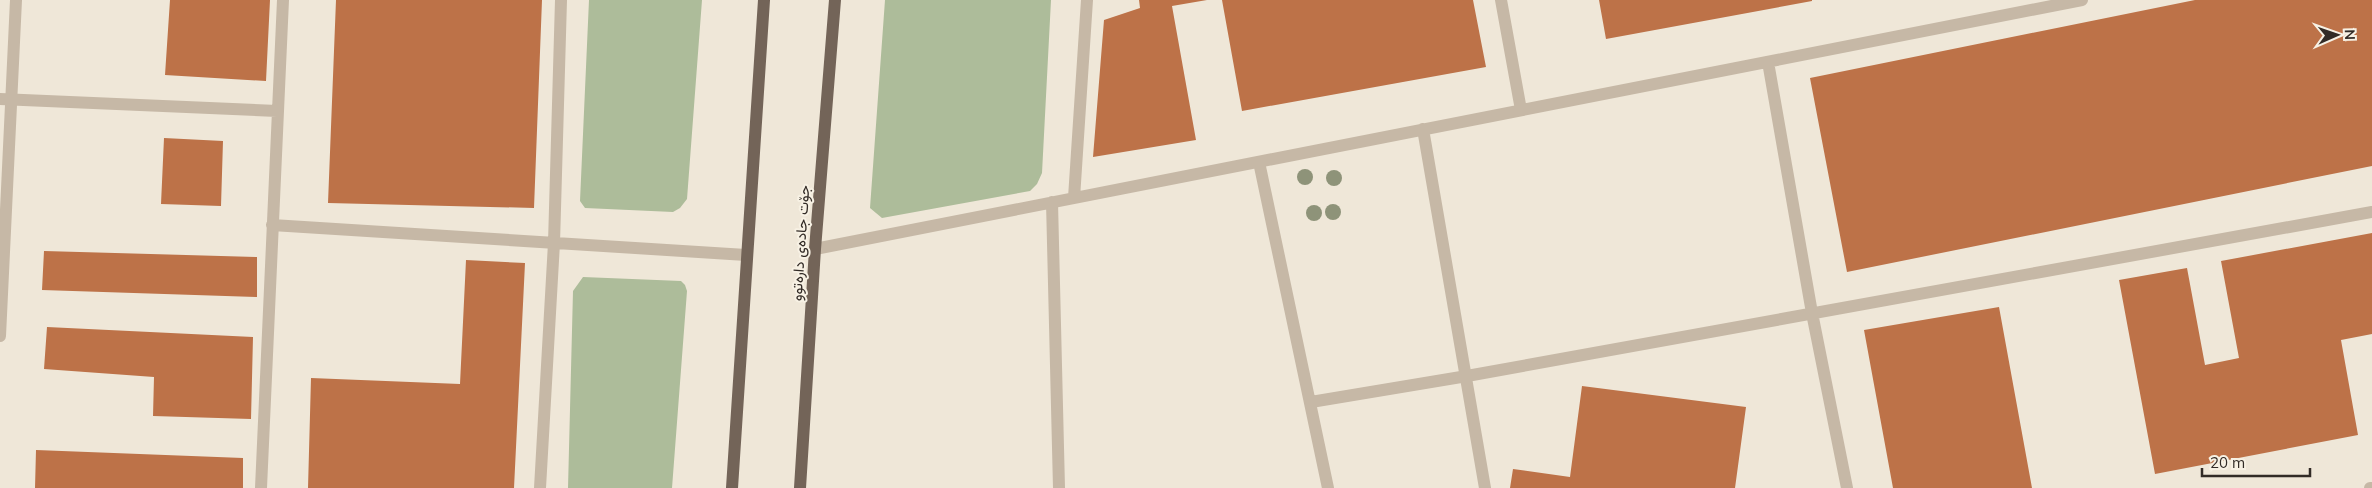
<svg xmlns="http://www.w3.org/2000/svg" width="2372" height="488" viewBox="0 0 2372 488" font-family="Mulish,Vazirmatn,sans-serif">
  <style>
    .green { fill: #adbc9a }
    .building { fill: #bd7248 }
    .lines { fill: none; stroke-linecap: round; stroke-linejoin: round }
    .minor { stroke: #c6b8a6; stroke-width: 12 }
    .major { stroke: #736458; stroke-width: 12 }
    .tree { fill: #8e9379 }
    .labels { text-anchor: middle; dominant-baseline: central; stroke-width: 4; stroke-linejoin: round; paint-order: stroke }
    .street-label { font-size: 15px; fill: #322b26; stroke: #f7f1e4 }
  </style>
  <rect width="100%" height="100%" fill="#efe7d8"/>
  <path class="green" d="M589 0H702L687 199 680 208 673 212 585 208 580 201Z
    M885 0H1051L1042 173 1037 184 1030 191 882 218 870 208Z
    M583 277 681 281 685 285 687 291 672 488H568L573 291Z"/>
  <path class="building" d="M170 0H270L266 81 165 75Z
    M336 0H542L534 208 328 203Z
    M1139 0H1207L1172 6 1196 140 1093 157 1104 20 1140 8Z
    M1222 0H1473L1486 67 1242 111Z
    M1599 0H1812V1L1606 39Z
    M2195 0H2372V166L1847 272 1810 78Z
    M164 138 223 141 221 206 161 204Z
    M2372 233V334L2341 340 2358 435 2155 474 2119 280 2187 268 2205 365 2239 358 2221 261Z
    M44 251 257 257V297L42 290Z
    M466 260 525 263 514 488H308L311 378 460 384Z
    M1999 307 2032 488H1893L1864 330Z
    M47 327 253 337 251 419 153 416 154 377 44 369Z
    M1582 386 1746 407 1735 488H1510L1513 469 1570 477Z
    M36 450 243 458V488H35Z"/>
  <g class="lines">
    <path class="minor" d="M1501 0 1521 110
      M1768 62 1812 313 1847 488
      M0 99 277 111
      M1423 129 1485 488
      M1259 162 1328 488
      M1074 198 1087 0
      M1052 202 1059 488
      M272 225 746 255
      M815 249 2082 0
      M0 336 16 0
      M1311 402 1467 376 2372 212
      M261 488 283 0
      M540 488 554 243 561 0
      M2370 488H2372"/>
    <path class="major" d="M732 488 764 0
      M800 488 815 249 835 0"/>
  </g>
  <g class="tree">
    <circle cx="1305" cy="177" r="8"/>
    <circle cx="1334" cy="178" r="8"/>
    <circle cx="1333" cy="212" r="8"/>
    <circle cx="1314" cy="213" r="8"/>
  </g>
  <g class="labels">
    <g class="street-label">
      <text transform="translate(800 243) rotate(-86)">جۆت جادەی دارەتوو</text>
    </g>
  </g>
  <g transform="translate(2337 35) rotate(88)" stroke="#f7f1e4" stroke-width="4" paint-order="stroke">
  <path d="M0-4L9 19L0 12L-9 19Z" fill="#322b26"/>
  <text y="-8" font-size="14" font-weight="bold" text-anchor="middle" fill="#322b26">N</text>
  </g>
  <path d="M2202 468v8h108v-8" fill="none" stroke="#322b26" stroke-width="2.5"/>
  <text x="2210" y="468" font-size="15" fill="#322b26" stroke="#f7f1e4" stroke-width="4" paint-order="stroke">20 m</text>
</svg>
